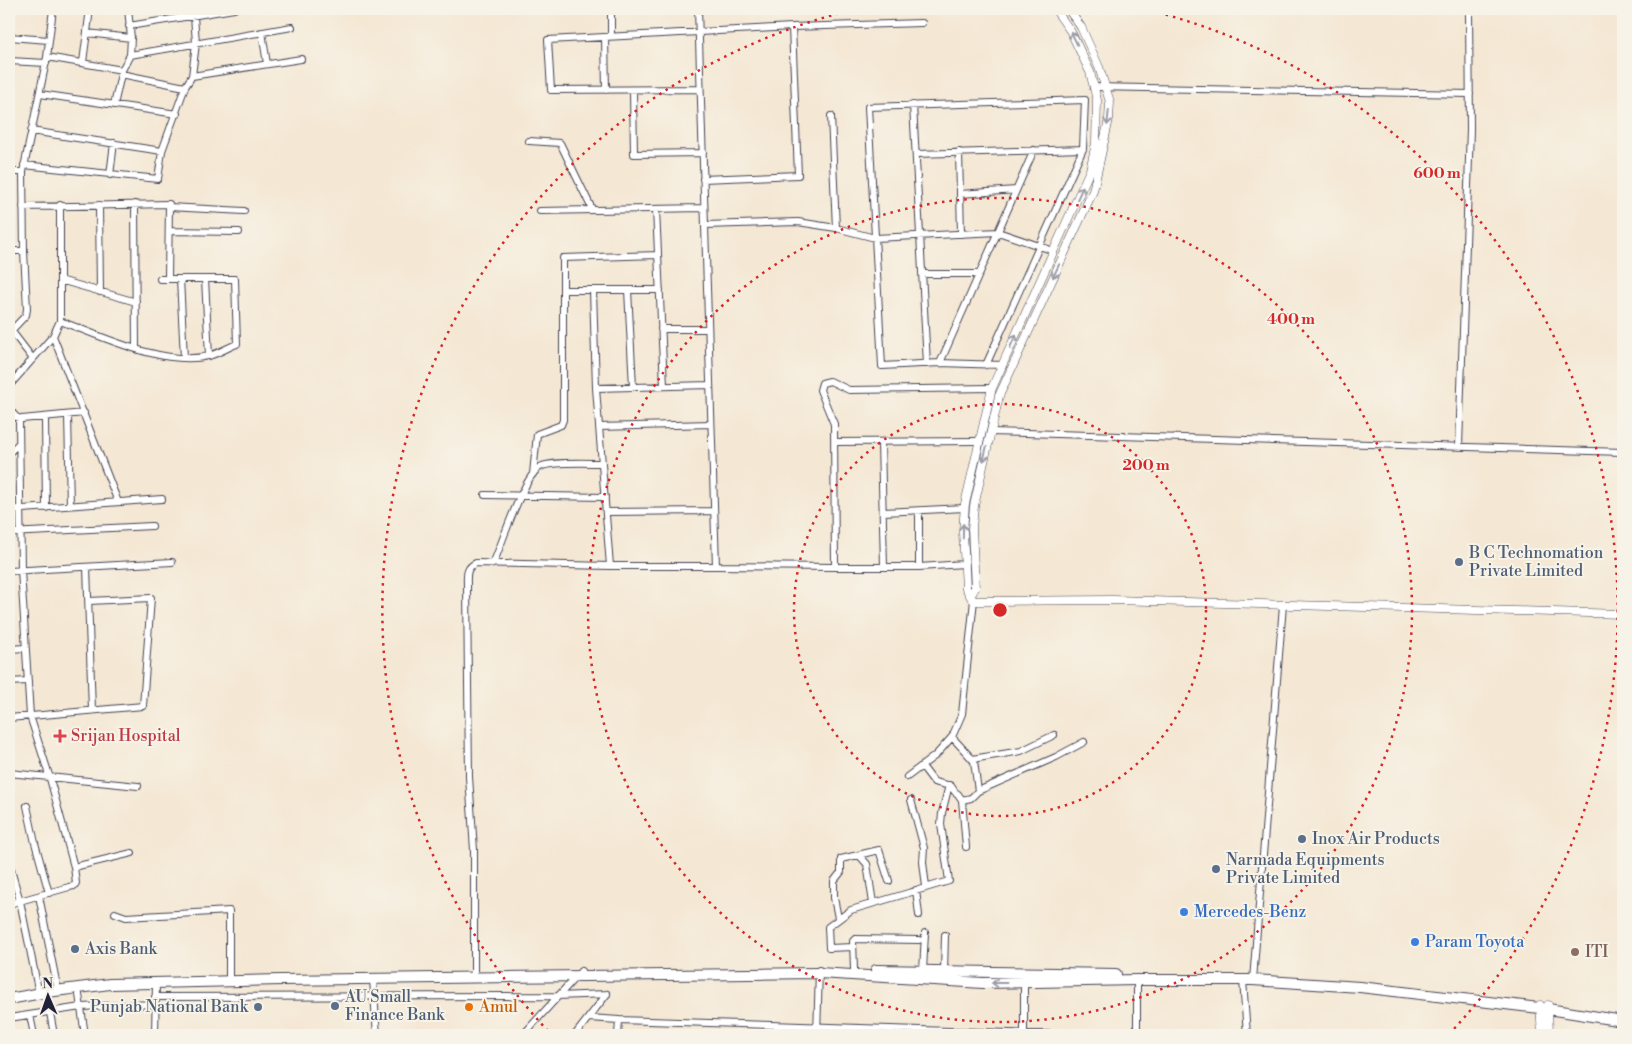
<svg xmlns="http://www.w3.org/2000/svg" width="1632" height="1044" viewBox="0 0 1632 1044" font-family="'Libre Bodoni',serif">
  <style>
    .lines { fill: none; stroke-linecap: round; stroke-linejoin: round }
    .minor-casing { stroke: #424052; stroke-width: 8 }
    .tertiary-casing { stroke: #424052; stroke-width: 9 }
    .primary-casing { stroke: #424052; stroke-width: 12 }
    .minor { stroke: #fff; stroke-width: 6 }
    .tertiary { stroke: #fff; stroke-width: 8 }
    .primary { stroke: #fff; stroke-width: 10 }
    .oneway { stroke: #9c9ca7 }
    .ring { fill: none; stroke: #d62828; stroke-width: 2.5; stroke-dasharray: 2.5 5 }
    .service-dot { fill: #5c6f8a; stroke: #f7f3e8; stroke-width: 2 }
    .health-dot { fill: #e0444e; stroke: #f7f3e8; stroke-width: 2 }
    .shop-dot { fill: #3f7fe0; stroke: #f7f3e8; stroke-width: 2 }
    .education-dot { fill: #8d6e63; stroke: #f7f3e8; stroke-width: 2 }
    .food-dot { fill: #e8710a; stroke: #f7f3e8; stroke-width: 2 }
    .labels { text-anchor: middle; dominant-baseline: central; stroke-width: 4; stroke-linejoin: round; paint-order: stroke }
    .service-label { font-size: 16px; fill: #4e5e75; stroke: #f7f3e8; text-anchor: start }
    .health-label { font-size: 16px; fill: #be3a42; stroke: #f7f3e8; text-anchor: start }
    .shop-label { font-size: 16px; fill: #366cbe; stroke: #f7f3e8; text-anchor: start }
    .education-label { font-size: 16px; fill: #785e54; stroke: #f7f3e8; text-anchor: start }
    .food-label { font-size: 16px; fill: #c56008; stroke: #f7f3e8; text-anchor: start }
    .centre { fill: #d62828; stroke: #f7f3e8; stroke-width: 2.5 }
    .ring-label { font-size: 15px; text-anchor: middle; font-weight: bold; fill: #d62828; stroke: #f7f3e8; stroke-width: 4; stroke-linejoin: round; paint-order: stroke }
  </style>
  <rect width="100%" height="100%" fill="#f7f3e8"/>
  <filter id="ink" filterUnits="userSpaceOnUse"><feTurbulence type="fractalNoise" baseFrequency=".02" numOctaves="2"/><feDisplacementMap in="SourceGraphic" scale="10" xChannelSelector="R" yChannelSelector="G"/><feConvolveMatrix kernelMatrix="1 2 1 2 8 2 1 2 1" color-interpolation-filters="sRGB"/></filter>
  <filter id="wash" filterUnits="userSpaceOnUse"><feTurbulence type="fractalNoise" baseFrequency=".0096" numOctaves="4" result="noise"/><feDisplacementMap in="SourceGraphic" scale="20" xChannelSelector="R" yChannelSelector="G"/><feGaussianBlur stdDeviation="1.12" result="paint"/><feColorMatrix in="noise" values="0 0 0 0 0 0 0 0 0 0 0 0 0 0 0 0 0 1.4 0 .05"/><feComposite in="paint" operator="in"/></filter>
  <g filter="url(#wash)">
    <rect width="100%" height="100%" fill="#f4e7d3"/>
  </g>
  <g filter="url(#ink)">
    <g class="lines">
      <defs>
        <path id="minor" d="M611 9V36
          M698 9 716 566
          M129 26 234 9
          M262 32 267 64
          M87 33 131 38
          M9 37 49 40
          M605 37 606 90
          M130 55 292 27
          M47 57 122 70
          M9 61 46 63
          M83 62 90 9
          M121 74 185 87
          M192 76 301 59
          M1093 87 1470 94
          M700 89 551 90 548 40 792 27 922 23
          M633 90 634 154 703 153
          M40 94 177 114
          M114 105 122 70 130 55 131 38 128 9
          M913 105 927 364
          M831 116 836 228
          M31 131 162 151
          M529 141 560 143 592 209
          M959 152 961 234
          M916 154 1083 149
          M24 165 158 179 162 151 185 87 192 76 196 43 194 16
          M9 172H23
          M110 175 114 143
          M703 179 798 175 792 27
          M960 194 1016 190
          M135 204 136 348
          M99 205 100 292
          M23 207 169 204 168 279
          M169 207 244 211
          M656 209 664 386
          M540 211 704 208
          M705 225 798 222 836 228 875 238 998 232 1054 251
          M169 231 239 232
          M9 251H24
          M922 274H979
          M180 279 184 358
          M205 279 209 356
          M60 280 136 302
          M563 290H660
          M593 290 596 388 610 566
          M628 290 633 387
          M60 321C101 336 165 367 208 356 218 354 228 347 237 344L235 279H160
          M10 329 33 359
          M661 329H708
          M9 333 26 315 27 309 24 251 23 172 47 57 53 9
          M53 336 118 502
          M940 363 1034 150
          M986 365 1083 149 1085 100 868 107 882 366 940 363 1003 365
          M9 386 53 336 60 321V205
          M596 388 710 385
          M9 409 16 417 22 419 84 413
          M68 416 70 505
          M45 418 46 508
          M599 427 711 424
          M991 432 1623 452
          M835 442 979 441
          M881 442 884 567
          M1459 446 1470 129 1469 9
          M9 453 18 444
          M533 474 537 434 561 425 563 420V258L658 255
          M485 495 605 497
          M9 510 162 499
          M919 511V567
          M606 512 714 511
          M883 512 965 508
          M9 533 152 526
          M493 564C502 544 523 477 540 467 551 461 589 463 602 463
          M87 567 92 710
          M835 567 834 424 820 390 822 383 830 381 849 390 992 388
          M9 571 172 562
          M9 649 25 648
          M9 682 28 681
          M9 718 143 706 151 598 89 601
          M952 737 974 761 978 791
          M972 759 1021 751 1054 735
          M922 766 934 782 951 786 955 792 958 794 962 800
          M9 773 138 786
          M907 777 936 755 952 737 962 714 974 600
          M911 800 924 848 923 862 926 887
          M27 806 35 843 49 893
          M966 847 962 800 971 798 978 791 1056 757 1084 742
          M859 855 867 864 873 903
          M9 863 20 901 39 994
          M74 867 132 853
          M916 890 919 915
          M39 896 57 986
          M9 904 69 887 74 886 76 883 74 867 49 775 30 716 21 570 19 419
          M115 913 126 917 229 911V976
          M838 918 834 898V881L841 872V859L879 850 889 881
          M853 947 829 948 828 927 851 910 949 881 941 824 942 813 949 785
          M854 969 853 941 855 939 919 940
          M923 971 925 933
          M944 972 945 935
          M474 977V850L469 777 467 586C467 576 465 568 476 563L610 566H716L835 567H919L964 564
          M373 979 377 1035
          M1137 980V1035
          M1243 980 1247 1035
          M1253 980 1283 605
          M78 988 85 1035
          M46 990 54 1035
          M155 997 557 996 607 994
          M30 1015 34 1035
          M9 1018 81 1007 155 1004
          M589 1018 619 1020
          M155 1035 156 982
          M523 1035 581 971
          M575 1035 607 994
          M618 1035 619 1020 1072 1035
          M817 1035 819 970
          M1024 1035V983"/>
        <path id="tertiary" d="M1055 9 1071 32 1090 72 1097 100 1096 143 1090 170 992 388 965 504 963 532 966 588 972 599 976 601 1113 600 1623 614
          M971 595 975 588 972 528 974 506 999 396 1093 191 1109 119 1110 102 1099 67 1081 27 1068 9
          M1540 1005 1542 1035
          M1548 1005 1549 1035"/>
        <path id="primary" d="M876 970 1116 974
          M9 999 47 992 110 984 281 980 819 973 983 983 1137 980H1253L1360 987 1548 1009 1623 1021"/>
      </defs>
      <use href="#minor" class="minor-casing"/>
      <use href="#tertiary" class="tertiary-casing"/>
      <use href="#primary" class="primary-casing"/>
      <use href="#minor" class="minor"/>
      <use href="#tertiary" class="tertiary"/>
      <use href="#primary" class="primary"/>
    </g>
    <defs><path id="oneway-shaft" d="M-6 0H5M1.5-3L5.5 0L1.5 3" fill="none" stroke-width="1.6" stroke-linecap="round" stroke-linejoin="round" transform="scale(1.25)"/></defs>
    <g class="oneway">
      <use href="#oneway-shaft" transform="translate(1074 38) rotate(-116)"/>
      <use href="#oneway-shaft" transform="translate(1108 118) rotate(96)"/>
      <use href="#oneway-shaft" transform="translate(1080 193) rotate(-66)"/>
      <use href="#oneway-shaft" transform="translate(1056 271) rotate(115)"/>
      <use href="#oneway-shaft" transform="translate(1013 341) rotate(-66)"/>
      <use href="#oneway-shaft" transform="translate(985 454) rotate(103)"/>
      <use href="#oneway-shaft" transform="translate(963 531) rotate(-89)"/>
      <use href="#oneway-shaft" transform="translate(999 983) rotate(180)"/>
    </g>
  </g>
  <g class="ring">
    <circle cx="1000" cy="610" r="206"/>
    <circle cx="1000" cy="610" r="412"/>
    <path d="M548 1031A618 618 0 0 1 856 9M1144 9A618 618 0 0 1 1452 1031"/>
  </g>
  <g class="service-dot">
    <circle cx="1459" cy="562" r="5"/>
    <circle cx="1302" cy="839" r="5"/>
    <circle cx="1216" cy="869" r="5"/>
    <circle cx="75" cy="949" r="5"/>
    <circle cx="335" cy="1006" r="5"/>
    <circle cx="258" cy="1007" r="5"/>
  </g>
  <path class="health-dot" d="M57.5 728.5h5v5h5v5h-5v5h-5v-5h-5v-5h5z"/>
  <g class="shop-dot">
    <circle cx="1184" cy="912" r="5"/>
    <circle cx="1415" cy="942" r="5"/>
  </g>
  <circle class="education-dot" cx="1575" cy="952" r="5"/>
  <circle class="food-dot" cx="469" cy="1007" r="5"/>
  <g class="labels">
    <g class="service-label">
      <text x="1469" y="553">B C Technomation<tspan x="1469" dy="18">Private Limited</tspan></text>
      <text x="1312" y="839">Inox Air Products</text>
      <text x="1226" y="860">Narmada Equipments<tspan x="1226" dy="18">Private Limited</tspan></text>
      <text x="85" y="949">Axis Bank</text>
      <text x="345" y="997">AU Small<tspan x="345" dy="18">Finance Bank</tspan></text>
      <text x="248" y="1007" text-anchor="end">Punjab National Bank</text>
    </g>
    <g class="health-label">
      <text x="71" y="736">Srijan Hospital</text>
    </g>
    <g class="shop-label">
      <text x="1194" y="912">Mercedes-Benz</text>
      <text x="1425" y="942">Param Toyota</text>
    </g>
    <g class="education-label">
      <text x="1585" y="952">ITI</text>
    </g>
    <g class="food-label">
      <text x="479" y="1007">Amul</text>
    </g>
  </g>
  <circle cx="1000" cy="610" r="8" class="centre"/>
  <g class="ring-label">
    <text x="1437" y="178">600 m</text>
    <text x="1291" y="324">400 m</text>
    <text x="1146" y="470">200 m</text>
  </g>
  <rect width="1632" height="1044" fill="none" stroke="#f7f3e8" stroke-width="30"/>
  <g transform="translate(48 996) rotate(358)" stroke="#f7f3e8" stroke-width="4" paint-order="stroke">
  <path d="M0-4L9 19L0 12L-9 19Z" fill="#22223b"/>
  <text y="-8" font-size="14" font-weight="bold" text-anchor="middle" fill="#22223b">N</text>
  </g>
</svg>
